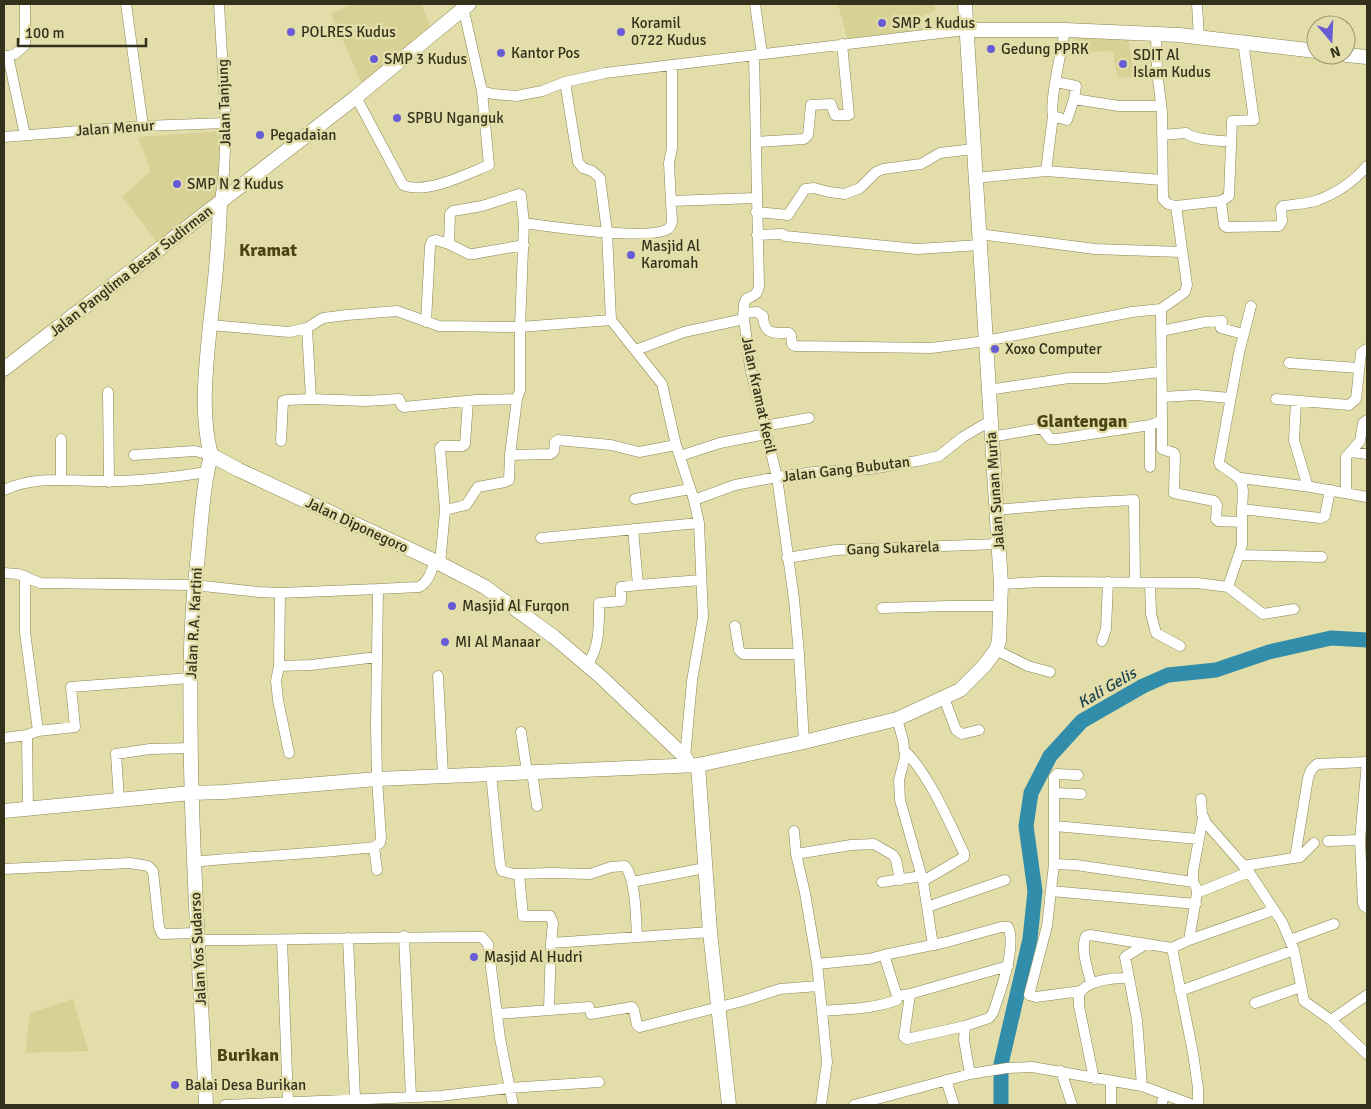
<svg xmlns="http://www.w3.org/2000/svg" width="1371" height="1109" viewBox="0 0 1371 1109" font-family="Signika,sans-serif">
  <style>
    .built { fill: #d8d196 }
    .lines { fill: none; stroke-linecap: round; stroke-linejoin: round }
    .river { stroke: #328daa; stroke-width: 15 }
    .street-casing { stroke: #8a8554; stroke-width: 11 }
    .secondary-casing { stroke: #8a8554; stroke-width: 15 }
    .street { stroke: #fff; stroke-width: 10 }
    .secondary { stroke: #fff; stroke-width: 14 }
    .poi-dot { fill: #675cd5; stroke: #e2dda9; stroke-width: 2 }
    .labels { text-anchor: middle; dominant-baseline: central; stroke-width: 5; stroke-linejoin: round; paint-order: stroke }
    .poi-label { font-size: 15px; fill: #33311c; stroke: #e2dda9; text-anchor: start }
    .street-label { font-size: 15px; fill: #33311c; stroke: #e2dda9 }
    .water-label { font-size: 16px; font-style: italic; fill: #1c4350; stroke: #e2dda9 }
    .quarter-label { font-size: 18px; font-weight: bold; fill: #494412; stroke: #e2dda9 }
  </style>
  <rect width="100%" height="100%" fill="#e2dda9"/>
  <path class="built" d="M352 4H422L433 34 362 84 331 14Z
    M838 4H935V11L920 17 922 30 848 41Z
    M1074 38H1128L1134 77 1118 78 1113 51 1076 52Z
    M223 131 216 200 158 243 122 197 151 171 138 137Z
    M73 999 88 1051 25 1053 30 1013Z"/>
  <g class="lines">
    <path class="river" d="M1001 1105V1064L1030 939 1035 891 1026 826 1031 793 1050 756 1082 721 1143 686 1168 675 1216 670 1269 652 1331 638 1367 640"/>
    <defs>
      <path id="street" d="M126 4 143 126
        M219 4 226 123 224 172 220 202
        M755 4 762 54
        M1197 4 1199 37
        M463 7 482 91 493 94 516 96 542 91 565 82 605 73 966 30
        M1156 34 1157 71 1162 112 1163 199 1168 204 1176 206
        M754 55 759 286C757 296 754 295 746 299L744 304V319L750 367 777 477 794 599 799 654 804 742
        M4 56H8L25 135
        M8 56 15 54 25 45V4
        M565 82 578 162 583 168 592 171 600 178 607 232 611 320 662 384 676 445 694 500 699 523 703 617 692 681 685 757
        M1056 82 1076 86 1074 99 1119 106H1161
        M356 97 403 185C426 195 467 174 489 165L482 91
        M1053 116 1067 120 1074 99
        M1162 135 1186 133C1196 141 1218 140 1231 142
        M4 137 143 126 226 123
        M756 142 804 139 808 135 811 105 831 104 835 115H849L842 44
        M1046 171 1053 116C1049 103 1062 48 1065 30
        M975 178 1046 171 1162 180
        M671 201 756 198
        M1221 201 1224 225 1226 227 1279 226 1282 221 1281 208 1283 206C1294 204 1308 204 1318 200 1337 193 1354 181 1367 166
        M756 212 788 215 805 189 814 188 829 192 845 194 860 188 876 172 883 169 921 164 940 153 973 149
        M979 234 1095 249 1181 252
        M757 235 782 234 785 236 917 249 980 245
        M449 244 450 214 453 211 482 206 519 194 521 195 524 223
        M743 313 757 312 763 316C764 335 774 333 789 333L791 335 792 344 795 346 931 348 986 341 1132 312 1161 309 1185 292 1187 285 1176 206 1221 201 1229 196 1232 121 1254 120 1243 42
        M426 322 430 246 432 241 436 240 449 244 469 254H473L524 245
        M210 325 289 332 307 328 323 318 347 315 397 311 439 326 520 327 611 320
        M307 328 311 399
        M1161 331 1205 322 1222 321 1221 328 1243 334
        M636 350 684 332 744 319
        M1289 363 1358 368
        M988 390 1069 378H1106L1160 372
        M108 392 109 482
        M1162 397 1196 395 1230 398
        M1276 399 1349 405 1356 399 1361 353 1367 349
        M1296 401 1294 440 1307 484 1311 487 1367 497
        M1162 421V449L1174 453 1175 455 1174 493 1214 501 1217 505 1216 519 1218 521 1242 522
        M764 426 809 418
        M991 437 1042 428 1050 439H1058L1150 425 1162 421 1161 309
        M61 439V480
        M281 441 283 401 286 400 311 399 366 401 399 399 402 406 404 407 476 400 517 399 520 390V327L524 223C552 227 643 240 666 230 670 229 671 226 672 222L669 163 672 148V66
        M1351 452 1367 454
        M134 455 195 451 211 455
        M510 455 551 454 554 451 555 442 558 440 611 445 639 452 676 445
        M680 456 720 443 766 434
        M1150 467V425
        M1241 478 1311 487
        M4 490C39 474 73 482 111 481 143 481 175 477 207 472
        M1346 493V457L1360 441 1363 423 1367 420
        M635 499 690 489
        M694 500 735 485 777 477 814 472 871 469 917 461 939 456 963 437 990 421
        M1242 509C1244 479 1245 481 1220 465L1219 462 1239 353 1251 306
        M445 510 466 505 478 487 505 482 509 480 510 455 517 399
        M996 510 1077 503 1134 500 1135 582
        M541 538 699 523
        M1239 555 1322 557
        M787 558 836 550 998 544
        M440 564 445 510 440 448 442 446H463L465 444 468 401
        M4 573 18 574 40 583 194 585 259 592 280 593 378 589 376 724 377 779 381 838 380 843 374 847C314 854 254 856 193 862
        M1150 583 1151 614 1156 633 1180 646
        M1001 584 1042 582 1197 583 1228 587 1263 614 1294 609
        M638 585 701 580
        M1228 587 1242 545V509L1320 518 1325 516 1330 490
        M378 589 419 587C429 582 431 571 435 561
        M280 593 279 666 276 681 278 700 289 753
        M882 608 948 606H1001
        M735 626 739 650 743 654H799
        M1102 641 1106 629 1108 582
        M996 650 1028 666 1050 672
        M587 665C600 648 599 624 599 603L621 601V587L638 585 633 529
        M279 666 311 665 377 657
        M438 676 443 775
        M944 698 956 730 962 734 979 730
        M897 719 903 740 905 757 899 780 900 800 923 881 932 939 935 945
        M38 731 75 727 71 687 190 678
        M521 732 527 772
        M27 735 28 808
        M4 738 27 735 38 731 25 632V576
        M904 750C930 776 948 820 964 853V857L923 881
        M1367 762 1360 840 1363 903 1364 906 1367 908
        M532 772 537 806
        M491 774 500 864 502 871 514 874 552 873 590 874 611 867 625 866C636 879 636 920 637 937
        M1054 793 1081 794
        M1201 799 1202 814 1206 823 1249 872 1282 922 1294 950 1304 1001 1331 1020 1367 1054
        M119 800 116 754 150 749 191 748
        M1055 826 1198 839
        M794 831 796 854 805 893 817 964 869 959 884 955
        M1328 841 1360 840
        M374 847 377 870
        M796 854 851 845 874 844 893 855 896 860 900 880
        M1295 858 1308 778 1311 770 1317 764 1367 762
        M1054 864V777L1057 774 1078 775
        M1243 866 1300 857 1314 843
        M4 869 130 863 148 866 153 871 159 927 162 934 197 933
        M519 874 523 916H550L553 923 551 943 710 932
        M632 882 705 868
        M882 882 922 876
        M1193 882V871L1203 818
        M1051 891 1196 904
        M927 907 1005 880
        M404 936 411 1097
        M348 938 355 1098
        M198 940C292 940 387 937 482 937L488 944 500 1038 513 1105
        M282 940 288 1102
        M1189 940 1274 910
        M1290 940 1334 924
        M817 964 822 1011
        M1129 978 1125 957 1146 944
        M1091 983C1088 970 1080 948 1086 936L1090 935 1172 948
        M1081 991 1036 997 1029 995 1047 926 1054 864 1076 865 1193 882 1196 887 1197 893
        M1180 991 1294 950
        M910 994 904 1037 907 1039 965 1026
        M1255 1003 1301 987
        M549 1009 551 943
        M497 1014 589 1007 591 1014 632 1007 634 1010 637 1025 640 1027 743 1001 780 989 818 986
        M1331 1020 1367 995
        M1061 1071 1072 1105
        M970 1074 964 1040 965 1026 989 1018 993 1013C1000 992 1017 947 1008 927H1001L947 942 884 955 897 996 910 994 1008 966
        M1094 1079 1079 1006V994C1088 979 1113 978 1129 978L1137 1020 1142 1086
        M946 1080 954 1105
        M1111 1082V1105
        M225 1105 440 1096 509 1088 599 1082
        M821 1105 827 1062 822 1011C846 1009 874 1009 897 1000V996
        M854 1105 970 1074 1007 1068 1032 1067 1142 1086 1193 1105
        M1162 1105 1163 1094
        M1198 1105V1088L1193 1053 1172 948 1189 940 1197 893 1249 872"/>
      <path id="secondary" d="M966 30H1065L1179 35 1316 51
        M1346 55 1367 57
        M220 202C219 243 215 284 210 325 206 368 200 413 211 455L239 470 435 561 485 587 554 637 600 676 685 757 689 765
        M4 369 356 97 469 4
        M698 765 710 932 729 1105
        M4 811 191 793 224 792 377 779 698 765 804 742 897 719 960 690 984 666 996 650 999 641 1001 584 965 4
        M206 1105C201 992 193 878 191 764 190 697 189 631 197 564 201 528 202 490 211 455"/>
    </defs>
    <use href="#street" class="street-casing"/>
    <use href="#secondary" class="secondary-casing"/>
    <use href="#street" class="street"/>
    <use href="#secondary" class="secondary"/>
  </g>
  <g class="poi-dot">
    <circle cx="882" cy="23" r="5"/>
    <circle cx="291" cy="32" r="5"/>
    <circle cx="621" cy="32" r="5"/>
    <circle cx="991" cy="49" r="5"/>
    <circle cx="501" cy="53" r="5"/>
    <circle cx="374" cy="59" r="5"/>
    <circle cx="1123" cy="64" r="5"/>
    <circle cx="397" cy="118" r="5"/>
    <circle cx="260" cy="135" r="5"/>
    <circle cx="177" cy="184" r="5"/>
    <circle cx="631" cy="255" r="5"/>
    <circle cx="995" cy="349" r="5"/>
    <circle cx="452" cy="606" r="5"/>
    <circle cx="445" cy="642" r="5"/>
    <circle cx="474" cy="957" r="5"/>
    <circle cx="175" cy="1085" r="5"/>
  </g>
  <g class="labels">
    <g class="poi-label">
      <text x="631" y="23">Koramil<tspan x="631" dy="17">0722 Kudus</tspan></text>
      <text x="892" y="23">SMP 1 Kudus</text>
      <text x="301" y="32">POLRES Kudus</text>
      <text x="1001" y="49">Gedung PPRK</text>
      <text x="511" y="53">Kantor Pos</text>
      <text x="1133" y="55">SDIT Al<tspan x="1133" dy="17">Islam Kudus</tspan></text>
      <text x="384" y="59">SMP 3 Kudus</text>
      <text x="407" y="118">SPBU Nganguk</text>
      <text x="270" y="135">Pegadaian</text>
      <text x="187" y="184">SMP N 2 Kudus</text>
      <text x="641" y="246">Masjid Al<tspan x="641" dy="17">Karomah</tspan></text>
      <text x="1005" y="349">Xoxo Computer</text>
      <text x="462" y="606">Masjid Al Furqon</text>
      <text x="455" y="642">MI Al Manaar</text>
      <text x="484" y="957">Masjid Al Hudri</text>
      <text x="185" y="1085">Balai Desa Burikan</text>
    </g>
    <g class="street-label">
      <text transform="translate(224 103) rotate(-92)">Jalan Tanjung</text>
      <text transform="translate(115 128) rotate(-4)">Jalan Menur</text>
      <text transform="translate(131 271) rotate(-38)">Jalan Panglima Besar Sudirman</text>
      <text transform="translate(759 395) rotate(78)">Jalan Kramat Kecil</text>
      <text transform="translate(846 469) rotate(-7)">Jalan Gang Bubutan</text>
      <text transform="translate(995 491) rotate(-94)">Jalan Sunan Muria</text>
      <text transform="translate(357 525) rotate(25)">Jalan Diponegoro</text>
      <text transform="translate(893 548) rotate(-2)">Gang Sukarela</text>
      <text transform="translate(194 623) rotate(-87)">Jalan R.A. Kartini</text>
      <text transform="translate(198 949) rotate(-93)">Jalan Yos Sudarso</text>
    </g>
    <g class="water-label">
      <text transform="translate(1107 688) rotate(-30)">Kali Gelis</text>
    </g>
    <g class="quarter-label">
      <text x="268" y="250">Kramat</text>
      <text x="1082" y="421">Glantengan</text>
      <text x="248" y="1055">Burikan</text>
    </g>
  </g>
  <rect width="1371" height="1109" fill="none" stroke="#33311c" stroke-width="10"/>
  <g transform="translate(1331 40) rotate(161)"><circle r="24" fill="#e2dda9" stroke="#9c9871"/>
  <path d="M0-4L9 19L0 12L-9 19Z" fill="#675cd5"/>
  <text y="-8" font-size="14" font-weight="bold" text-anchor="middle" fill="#33311c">N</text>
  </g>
  <path d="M18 38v8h128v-8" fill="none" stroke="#33311c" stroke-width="2.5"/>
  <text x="25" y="38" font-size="15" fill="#33311c" stroke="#e2dda9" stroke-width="4" paint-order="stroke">100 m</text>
</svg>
